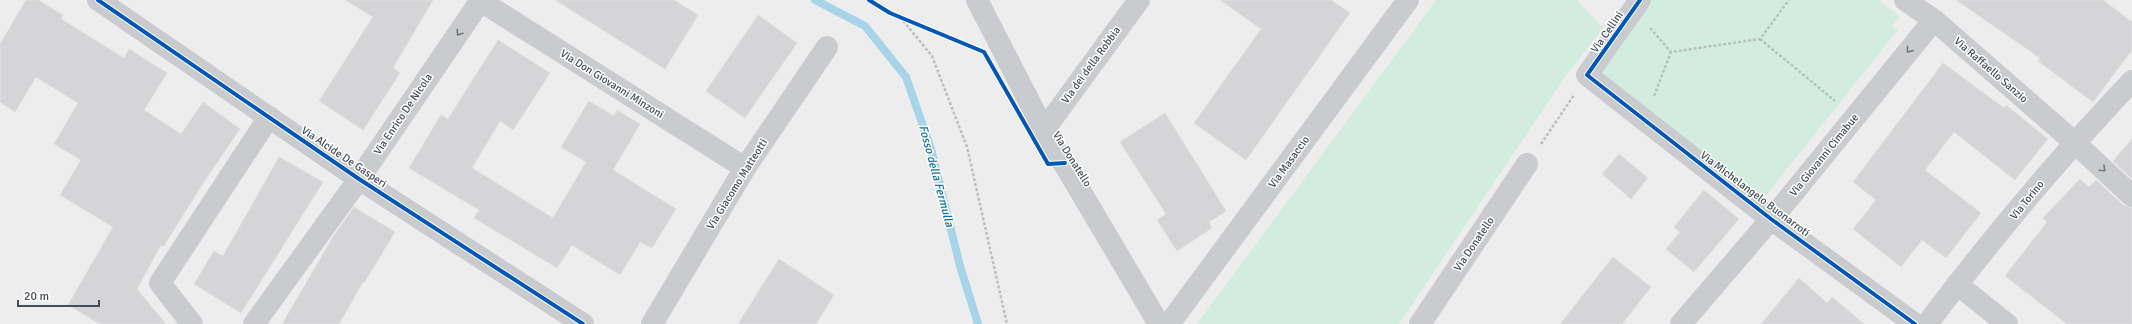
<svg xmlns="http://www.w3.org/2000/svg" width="2132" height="324" viewBox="0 0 2132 324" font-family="Signika,sans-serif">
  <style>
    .green { fill: #d2ecdf }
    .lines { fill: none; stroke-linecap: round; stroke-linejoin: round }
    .stream { stroke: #a7d4e9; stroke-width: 8 }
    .building { fill: #d5d5d7; stroke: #dfdfe0 }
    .path { stroke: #b6c2bf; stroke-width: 2.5; stroke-dasharray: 3 2; stroke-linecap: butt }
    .minor { stroke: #c9cbce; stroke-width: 22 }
    .cycleway-casing { stroke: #fff; stroke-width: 6 }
    .cycleway { stroke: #0057b8; stroke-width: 4 }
    .oneway { stroke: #737981 }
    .labels { text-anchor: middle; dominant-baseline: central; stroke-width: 3; stroke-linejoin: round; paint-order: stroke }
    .street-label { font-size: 11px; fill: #454d58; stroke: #fff }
    .water-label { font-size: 12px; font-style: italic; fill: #12729e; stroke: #fff }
  </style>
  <rect width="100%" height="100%" fill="#eeeded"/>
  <path class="green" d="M1436 0H1577L1603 28 1567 74 1399 324H1197Z
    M1650 0H1878L1900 16 1892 26 1898 30 1763 199 1597 72Z"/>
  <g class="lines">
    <path class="stream" d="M815 0 865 26 906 77 931 149 960 266 978 324"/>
  </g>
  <path class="building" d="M26 0H38L63 15 61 19 124 58 129 49 167 73 144 110 181 134 203 102 240 129 202 185 163 247 161 245 137 289 166 324H100L68 305 113 227 60 195 81 160 54 144 78 103 36 77 15 112 0 102V44Z
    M345 0H433L393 68 400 73 363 130 319 101 373 17Z
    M555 0H674L698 15 665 69Z
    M1220 0H1331L1350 13 1246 160 1194 123 1261 29Z
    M1956 0H2103L2132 22V50L2093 102 2038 61 2040 58Z
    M758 15 797 43 745 118 706 91Z
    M498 40 550 73 513 130 500 121 472 168 553 218 586 162 561 147 589 101 614 116 617 110 640 124 613 170 676 209 652 248 640 242 620 275 572 245 557 268 474 218 479 210 409 168 441 115 448 119Z
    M1943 63 2004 108 2006 105 2048 139 2015 180 1954 132 1925 170 1981 213 1946 258 1922 240 1901 267 1853 229 1876 200 1853 182Z
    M1165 113 1226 211 1209 222 1212 228 1177 251 1157 220 1166 214 1120 142Z
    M2132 139V179L2113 161Z
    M1619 154 1648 178 1631 199 1602 174Z
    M279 157 323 182 241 313 194 284 214 251 223 256Z
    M2080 179 2089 187 2096 180 2123 205 2132 208V324H2067L2005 276 2047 222 2043 218Z
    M1704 190 1739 219 1694 272 1666 249 1680 232 1674 227Z
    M354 207 395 232 364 283 363 282 339 324H282L333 237Z
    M1613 257 1651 287 1622 324H1560Z
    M779 259 834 295 816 324H738Z
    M1799 278 1827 303 1832 297 1864 324H1761Z"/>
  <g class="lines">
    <path class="path" d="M900 17 932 56 967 147 1007 324
      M1650 28 1671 52
      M1760 39 1835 101
      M1654 96 1671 52 1760 39 1789 0
      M1541 144 1574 95"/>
    <path class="minor" d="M98 0 359 179 583 324
      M479 0 745 168
      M977 0 1044 130 1159 324
      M1640 0 1587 75 1771 219 1915 324
      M1905 0 1934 20 2074 142 2132 196
      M1044 130 1139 0
      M1957 284 2007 324
      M192 324 160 283 269 117
      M254 324 359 179 481 0
      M652 324 745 168 827 47
      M1169 324 1408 0
      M1420 324 1527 164
      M1681 324 1784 204 1934 20
      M1927 324C1991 239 2059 158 2132 81"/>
    <defs>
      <path id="cycleway" d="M98 0 359 179 583 324
        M869 0 890 13 984 52 1048 164 1065 163
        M1640 0 1587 75 1771 219 1915 324"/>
    </defs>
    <use href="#cycleway" class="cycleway-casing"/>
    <use href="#cycleway" class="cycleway"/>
  </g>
  <defs><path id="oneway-chevron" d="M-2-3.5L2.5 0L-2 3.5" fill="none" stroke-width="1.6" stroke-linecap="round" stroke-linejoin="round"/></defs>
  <g class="oneway">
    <use href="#oneway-chevron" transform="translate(459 33) rotate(124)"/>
    <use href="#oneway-chevron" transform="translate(1909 50) rotate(129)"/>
    <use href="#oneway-chevron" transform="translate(2103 169) rotate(43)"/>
  </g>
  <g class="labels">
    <g class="street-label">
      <text transform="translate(1607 32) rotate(-55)">Via Cellini</text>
      <text transform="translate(1091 65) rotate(-54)">Via dei della Robbia</text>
      <text transform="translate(1991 70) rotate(41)">Via Raffaello Sanzio</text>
      <text transform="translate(612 84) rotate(32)">Via Don Giovanni Minzoni</text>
      <text transform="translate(403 114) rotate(-56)">Via Enrico De Nicola</text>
      <text transform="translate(1824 155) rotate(-51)">Via Giovanni Cimabue</text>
      <text transform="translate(344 157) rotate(34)">Via Alcide De Gasperi</text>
      <text transform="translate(1072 159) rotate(58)">Via Donatello</text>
      <text transform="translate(1289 162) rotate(-54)">Via Masaccio</text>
      <text transform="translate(737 184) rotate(-58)">Via Giacomo Matteotti</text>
      <text transform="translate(1755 194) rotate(37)">Via Michelangelo Buonarroti</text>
      <text transform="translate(2027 200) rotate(-51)">Via Torino</text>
      <text transform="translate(1474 244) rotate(-56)">Via Donatello</text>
    </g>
    <g class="water-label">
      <text transform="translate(936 176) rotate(75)">Fosso della Fermulla</text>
    </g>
  </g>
  <path d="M18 300v6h81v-6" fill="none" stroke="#454d58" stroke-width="2"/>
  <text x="24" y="300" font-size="12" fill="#454d58" stroke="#ffffff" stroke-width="3" paint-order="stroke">20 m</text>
</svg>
